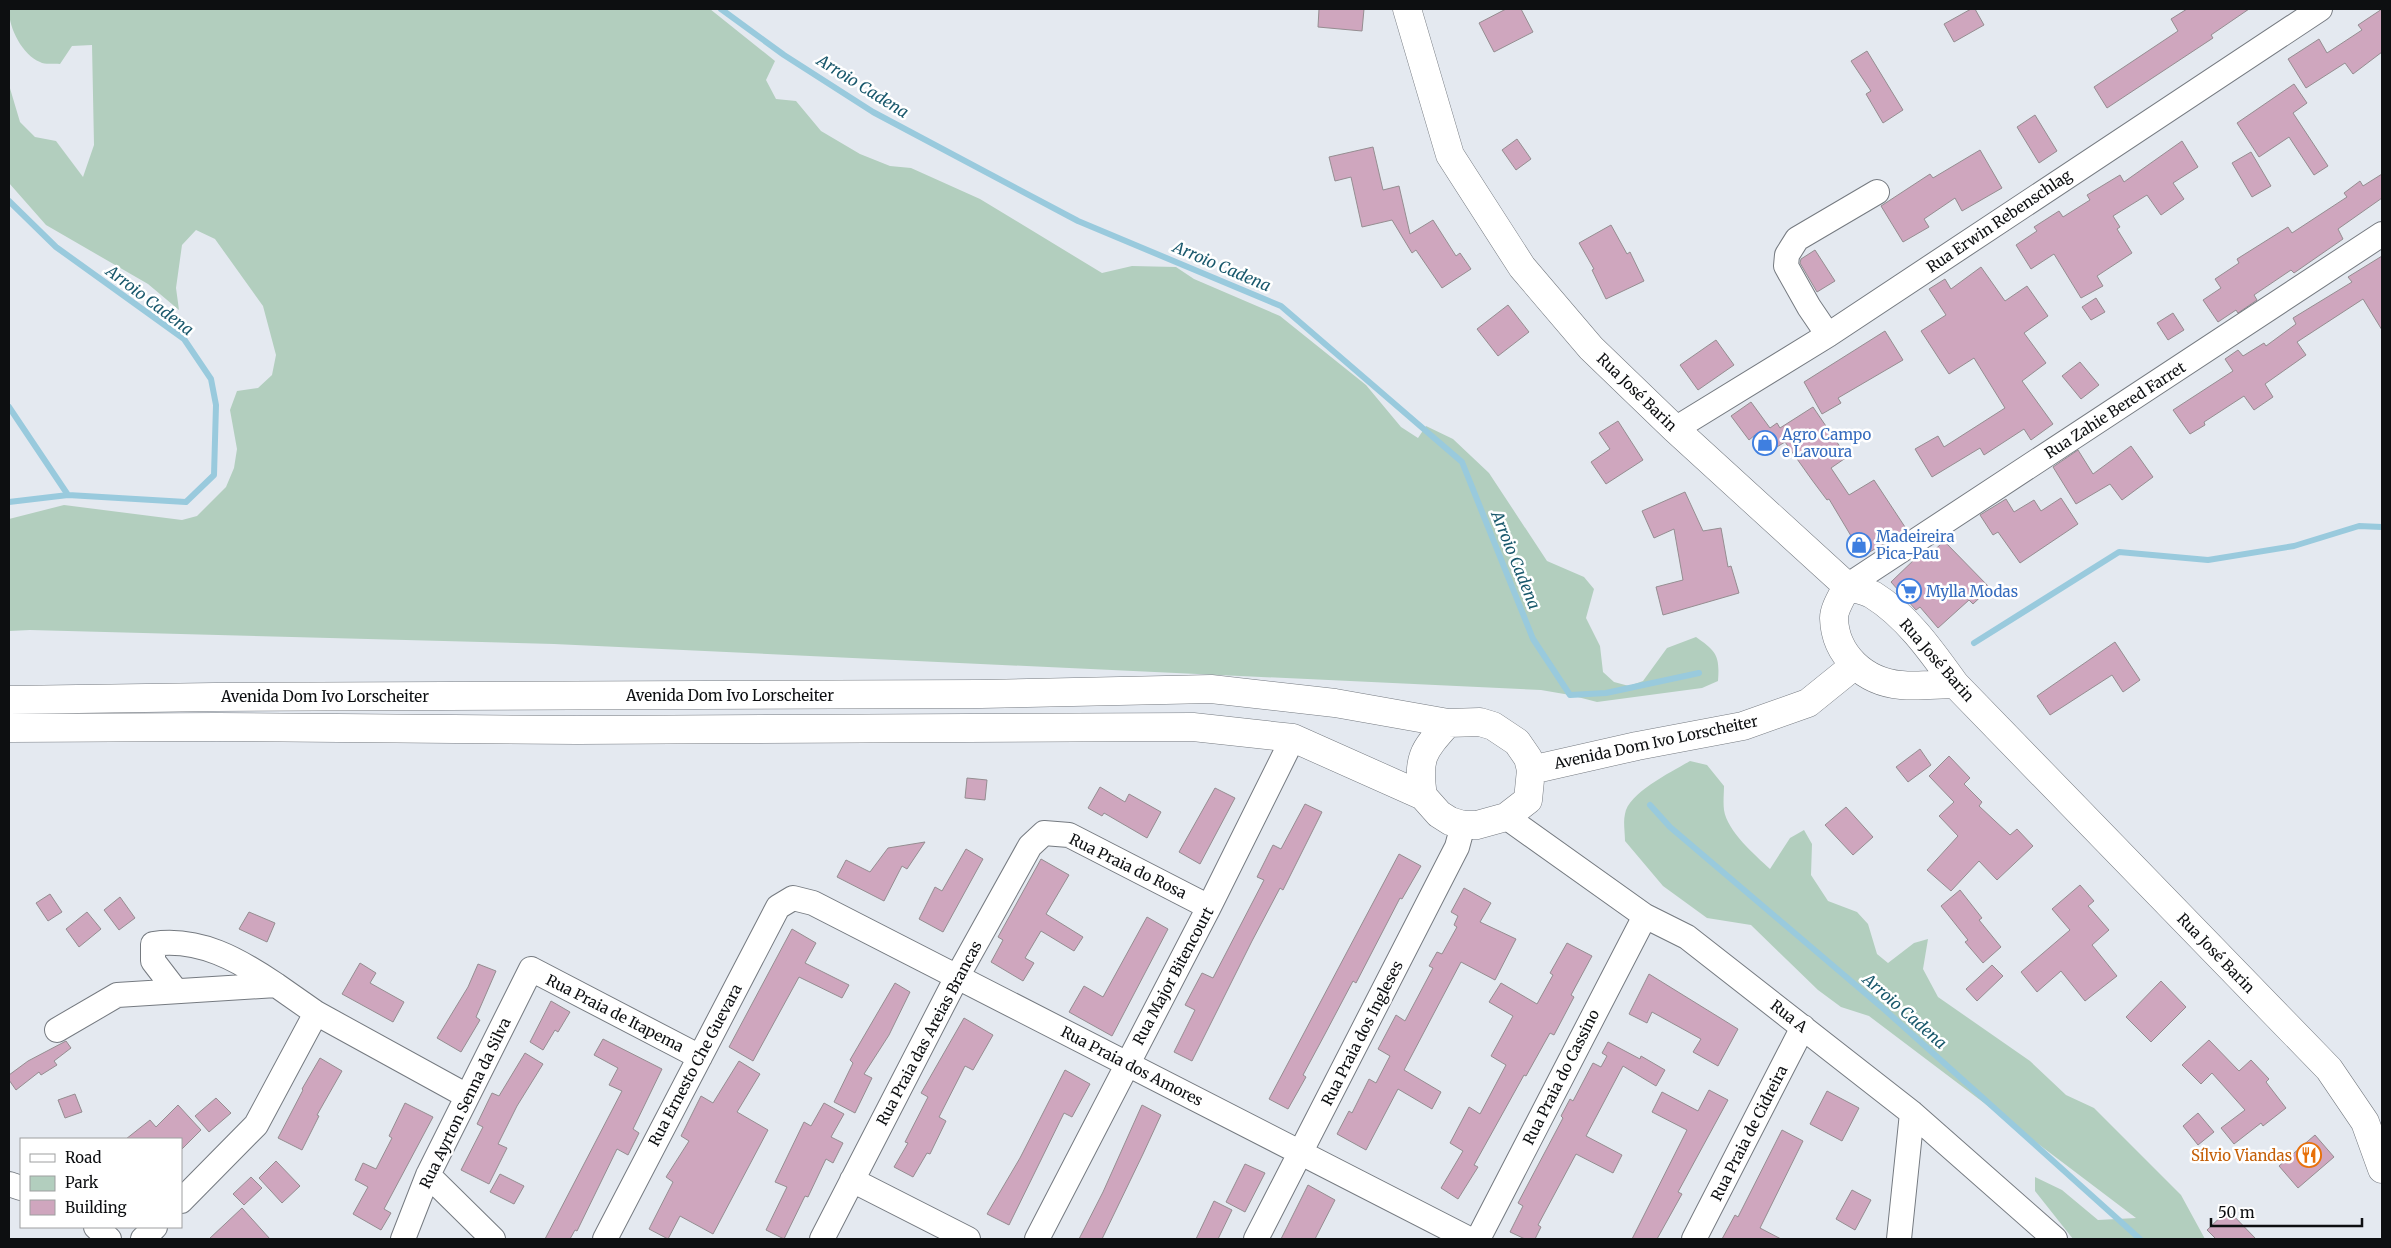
<svg xmlns="http://www.w3.org/2000/svg" width="2391" height="1248" viewBox="0 0 2391 1248" font-family="Merriweather,serif">
  <style>
    .green { fill: #b2cebe }
    .lines { fill: none; stroke-linecap: round; stroke-linejoin: round }
    .stream { stroke: #99cadd; stroke-width: 6 }
    .building { fill: #cfa6be; stroke: #958d91 }
    .minor-casing { stroke: #757a80; stroke-width: 26 }
    .major-casing { stroke: #757a80; stroke-width: 29 }
    .minor { stroke: #fff; stroke-width: 24 }
    .major { stroke: #fff; stroke-width: 28 }
    .labels { text-anchor: middle; dominant-baseline: central; stroke-width: 5; stroke-linejoin: round; paint-order: stroke }
    .street-label { font-size: 15px; fill: #0d0f11; stroke: #fff }
    .shop-label { font-size: 15px; fill: #366cbe; stroke: #fff; text-anchor: start }
    .food-label { font-size: 15px; fill: #c56008; stroke: #fff; text-anchor: end }
    .water-label { font-size: 16px; font-style: italic; fill: #19586c; stroke: #fff }
  </style>
  <rect width="100%" height="100%" fill="#e4e9f0"/>
  <path class="green" d="M9 9H710L775 61 766 80 776 99 796 101 821 131 860 154 890 166 911 168 980 199 1102 273 1132 266 1176 267 1194 279 1280 316 1366 385 1401 427 1418 438 1426 426 1453 439 1489 473 1547 561 1584 577 1594 589 1586 618 1600 646 1603 672 1614 682 1629 686 1643 681 1667 648 1696 637C1716 651 1720 655 1718 681L1702 688 1597 702 1570 695 1541 690 554 644 30 630 9 631V519L64 505 182 520 197 516 226 487 234 468 237 449 230 410 237 391 258 388 272 375 276 355 263 306 215 239 196 230 182 245 176 288 179 310 148 284 46 225 9 183V85L20 122 35 137 56 141 83 177 94 145 92 45 72 46 60 64C54 63 45 65 40 62 22 55 8 26 9 9Z
    M1690 761 1707 765 1724 786C1724 793 1723 802 1724 810 1727 831 1755 855 1770 869L1790 838 1804 830 1812 844 1811 875 1828 901 1857 912 1868 924 1877 954 1888 963 1914 943 1928 939 1923 969 1938 997 2030 1061 2066 1095 2094 1108 2181 1195 2205 1239H2073L2035 1191V1177L2062 1190 2098 1220 2136 1218 1869 1016 1841 1007 1818 990 1751 925 1707 918 1663 886 1625 841C1625 832 1623 822 1625 814 1628 793 1673 771 1690 761Z"/>
  <g class="lines">
    <path class="stream" d="M721 9 784 55 873 112 1078 221 1281 306 1462 462 1533 639 1570 695 1606 693 1699 673
      M9 201 56 247 184 339 211 379 216 405 214 475 186 502 68 495 9 502
      M9 407 68 495
      M1974 643 2119 552 2208 560 2294 546 2359 526 2382 527
      M1650 805 1670 827 1885 1010 2140 1239"/>
  </g>
  <path class="building" d="M1319 9H1364L1362 31 1318 27Z
    M1506 9H1521L1533 32 1494 52 1479 23Z
    M1971 9H1975L1984 25 1954 42 1944 24Z
    M2187 9H2249L2211 35 2213 38 2107 108 2094 87 2178 31 2171 19Z
    M2382 9V52L2353 74 2345 63 2306 88 2288 59 2319 39 2327 53 2362 30 2358 25Z
    M1867 51 1903 110 1883 123 1866 94 1871 91 1851 61Z
    M2294 84 2307 103 2293 113 2328 166 2314 175 2289 137 2259 157 2237 123Z
    M2035 115 2057 151 2039 163 2017 127Z
    M1517 139 1531 159 1516 170 1502 150Z
    M2182 141 2198 167 2173 183 2184 199 2161 215 2147 195 2113 216 2120 227 2117 229 2132 253 2097 276 2103 286 2081 298 2054 254 2031 269 2016 245 2037 231 2034 227 2059 211 2063 217 2090 200 2087 195 2120 175 2124 182Z
    M1373 147 1383 190 1399 186 1410 234 1433 220 1456 256 1460 253 1471 269 1442 288 1416 250 1412 253 1392 220 1362 227 1351 177 1335 181 1329 157Z
    M1980 150 2002 188 1962 211 1955 198 1924 219 1929 227 1903 242 1881 206 1930 174 1933 178Z
    M2251 152 2271 186 2252 197 2232 163Z
    M2382 174V198L2338 229 2343 239 2294 273 2291 270 2254 295 2257 300 2238 313 2236 310 2218 322 2203 300 2221 288 2215 279 2239 263 2237 259 2288 227 2292 233 2347 197 2344 193 2360 181 2363 186Z
    M1611 225 1627 254 1630 252 1644 281 1606 299 1592 270 1594 269 1579 243Z
    M1815 250 1835 281 1817 292 1800 263 1801 259Z
    M2382 256V330L2363 299 2297 342 2306 355 2265 384 2273 397 2254 410 2244 396 2204 422 2205 425 2190 434 2173 410 2233 371 2225 359 2238 350 2243 356 2264 343 2266 346 2296 324 2293 318 2352 282 2348 277Z
    M1981 267 2005 301 2027 286 2048 316 2024 333 2046 363 2022 381 2053 424 2031 440 2024 429 1984 455 1980 448 1932 477 1915 449 1938 436 1944 447 2005 408 1974 358 1949 374 1921 331 1946 315 1929 289 1945 279 1951 289Z
    M2096 298 2105 312 2091 320 2082 307Z
    M1508 305 1529 332 1498 356 1477 329Z
    M2173 313 2184 330 2168 340 2157 323Z
    M1885 331 1903 360 1838 398 1841 403 1822 414 1804 382Z
    M1716 340 1734 365 1698 390 1680 365Z
    M2080 362 2099 385 2081 399 2062 376Z
    M1751 402 1770 428 1777 423 1780 428 1813 407 1847 457 1831 468 1849 495 1874 480 1907 530 1863 556 1829 499 1827 500 1812 480 1785 442 1767 453 1755 435 1749 440 1731 416Z
    M1618 421 1643 460 1606 484 1591 462 1610 449 1599 433Z
    M2131 446 2153 477 2122 500 2110 484 2076 504 2053 467 2078 450 2093 474Z
    M1685 492 1703 531 1721 528 1728 567 1731 566 1739 593 1663 615 1656 587 1683 580 1674 529 1654 538 1642 511Z
    M2061 498 2078 524 2020 563 1998 532 1993 535 1980 515 2006 499 2014 512 2034 500 2041 511Z
    M1944 541 1990 588 1973 604 1969 600 1938 628 1920 607 1916 610 1891 582 1918 556 1923 561Z
    M2115 642 2140 680 2123 692 2112 675 2050 715 2037 696Z
    M1920 749 1931 765 1908 782 1896 767Z
    M1949 756 1970 778 1964 784 1982 802 1979 806 2010 835 2017 829 2033 846 1997 880 1979 861 1951 891 1927 870 1958 836 1939 816 1954 802 1929 776Z
    M967 778 987 780 985 800 965 798Z
    M1100 787 1125 802 1129 794 1161 812 1147 838 1104 813 1102 816 1088 808Z
    M1215 788 1235 798 1200 864 1179 852Z
    M1305 804 1322 812 1283 890 1280 888 1252 941 1192 1061 1174 1052 1195 1010 1185 1005 1202 973 1213 978 1264 880 1257 877 1273 845 1281 849Z
    M1846 807 1873 837 1853 855 1825 825Z
    M925 842 907 869 902 866 884 901 837 877 846 860 870 872 888 848Z
    M966 849 983 859 943 932 919 919 935 887 942 891Z
    M1399 854 1421 866 1402 899 1400 898 1356 983 1353 981 1325 1034 1303 1075 1306 1077 1288 1109 1269 1099Z
    M1041 859 1069 875 1046 914 1083 937 1074 951 1041 931 1025 958 1034 963 1023 981 991 962 1003 940 998 937Z
    M2080 885 2094 901 2088 906 2109 930 2092 945 2117 976 2085 1001 2061 971 2037 992 2021 972 2070 930 2052 909Z
    M1464 888 1491 903 1480 922 1516 939 1495 980 1461 962 1404 1070 1441 1092 1432 1109 1398 1089 1366 1150 1337 1134 1349 1111 1352 1113 1369 1079 1376 1083 1390 1056 1378 1049 1396 1015 1405 1021 1433 968 1429 966 1437 952 1442 954 1457 927 1454 925 1458 916 1451 912Z
    M1960 890 1982 918 1979 920 2001 947 1983 963 1965 942 1968 940 1941 906Z
    M50 894 62 912 48 921 36 903Z
    M120 897 135 918 119 930 104 910Z
    M87 912 101 929 79 947 66 929Z
    M249 912 275 923 267 942 239 929Z
    M1147 917 1168 929 1112 1036 1069 1012 1084 986 1103 997Z
    M792 929 816 943 805 963 849 985 842 998 799 977 753 1061 729 1047Z
    M1567 943 1592 956 1571 995 1574 997 1554 1035 1550 1033 1526 1076 1524 1075 1474 1165 1478 1167 1458 1199 1441 1188 1463 1151 1450 1143 1469 1107 1480 1114 1506 1065 1491 1056 1513 1016 1489 1002 1501 983 1537 1004 1553 975 1550 973Z
    M360 963 376 973 370 983 404 1002 393 1022 342 994Z
    M478 964 496 971 476 1017 480 1020 461 1052 437 1038 468 987Z
    M1992 965 2003 976 1977 1001 1966 989Z
    M1649 974 1738 1029 1718 1066 1693 1052 1701 1039 1652 1012 1647 1023 1629 1014Z
    M2161 981 2186 1007 2151 1042 2126 1017Z
    M895 983 910 992 889 1035 864 1074 872 1078 855 1113 834 1102 853 1063 850 1060Z
    M551 1001 570 1012 558 1032 555 1030 543 1050 530 1042Z
    M964 1018 993 1035 973 1070 965 1066 939 1117 946 1121 930 1154 927 1153 913 1177 894 1167 908 1143 905 1142 928 1097 921 1093Z
    M603 1039 662 1069 633 1129 639 1133 628 1155 617 1149 577 1231 575 1230 570 1239H545L622 1091 609 1085 618 1068 594 1055Z
    M2209 1040 2239 1071 2251 1060 2269 1079 2266 1082 2286 1108 2263 1126 2261 1123 2234 1144 2221 1128 2245 1110 2212 1073 2201 1084 2182 1065Z
    M66 1041 71 1048 54 1061 57 1065 41 1075 39 1072 16 1090 9 1080V1075L28 1061Z
    M1608 1042 1640 1059 1641 1056 1665 1070 1656 1086 1623 1066 1586 1136 1622 1155 1613 1173 1576 1154 1538 1225 1541 1227 1535 1239H1525L1510 1232 1523 1206 1518 1203 1563 1118 1561 1116 1570 1099 1573 1101 1593 1063 1601 1067 1607 1056 1602 1053Z
    M525 1053 543 1064 517 1106 498 1144 507 1148 489 1184 461 1170 483 1127 477 1124 492 1093 499 1096Z
    M320 1058 342 1071 317 1115 319 1116 302 1150 278 1138 303 1090 302 1089Z
    M739 1061 760 1074 737 1112 768 1130 713 1234 680 1216 668 1239 649 1229 673 1182 666 1177 689 1141 681 1136 701 1096 713 1103Z
    M1065 1070 1090 1084 1072 1117 1064 1113 1009 1225 987 1214 1020 1158Z
    M1709 1090 1728 1100 1678 1192 1682 1194 1657 1239H1632L1687 1130 1652 1112 1662 1092 1698 1111Z
    M1827 1091 1859 1108 1842 1141 1810 1124Z
    M75 1094 82 1112 65 1118 58 1100Z
    M216 1098 231 1113 209 1132 195 1116Z
    M405 1103 433 1117 384 1209 391 1213 381 1230 353 1214 368 1187 355 1180 363 1163 376 1169 392 1138 389 1136Z
    M824 1103 844 1114 831 1137 843 1143 833 1163 826 1159 808 1197 805 1196 784 1239 766 1230 787 1187 775 1182 804 1122 811 1126Z
    M178 1105 201 1130 182 1149 181 1139H126L150 1120 156 1127Z
    M1142 1105 1161 1115 1143 1154 1102 1239H1079L1103 1192Z
    M2198 1113 2214 1132 2198 1145 2183 1126Z
    M1782 1130 1803 1141 1760 1228 1781 1239H1722L1735 1215 1738 1217Z
    M2315 1135 2334 1157 2298 1188 2279 1166Z
    M276 1161 300 1186 282 1203 259 1178Z
    M1245 1164 1265 1173 1245 1212 1226 1202Z
    M500 1174 524 1186 514 1204 490 1192Z
    M251 1177 262 1188 244 1205 233 1194Z
    M1308 1185 1335 1200 1315 1239H1281Z
    M1852 1190 1871 1200 1855 1230 1836 1219Z
    M1214 1201 1232 1210 1218 1239H1196Z
    M242 1208 270 1239H209Z
    M2228 1210 2256 1239H2216L2207 1230Z"/>
  <g class="lines">
    <defs>
      <path id="minor" d="M1828 335 1809 307 1786 266 1787 255 1797 239 1877 192
        M1675 429 1828 335 2320 9
        M1847 586 2382 234
        M1506 817 1645 916 1687 937 1912 1113 2055 1239
        M176 991 153 961V944C199 937 239 960 276 985
        M57 1030 117 995 276 985 316 1013 467 1096
        M428 1175 493 1239
        M852 1180 968 1239
        M9 1184 21 1188
        M181 1201 256 1125 316 1013
        M96 1227 109 1239
        M143 1239 155 1227
        M403 1239 428 1175 531 969 700 1057
        M605 1239 778 907 793 898 813 903 1469 1239
        M822 1239 957 977 1030 846 1044 833 1069 835 1209 907
        M1037 1239 1209 907 1293 738
        M1256 1239 1457 847 1463 825
        M1478 1239 1645 916
        M1694 1239 1803 1027
        M1899 1239 1912 1113"/>
      <path id="major" d="M1407 9 1450 155 1522 267 1591 348 1675 429 1847 586C1856 589 1866 591 1873 595 1907 616 1932 652 1955 684L2329 1069 2365 1122 2382 1169
        M1847 586C1843 595 1834 608 1834 618 1835 655 1865 682 1901 685 1918 687 1938 684 1955 684
        M9 700 214 697 981 694 1211 689 1335 703 1448 723 1480 722 1493 726 1517 742 1528 758 1531 770 1528 800 1506 817 1477 825H1463L1450 821 1439 814 1423 796 1293 738 1193 727 577 730 217 727 9 728
        M1531 770 1637 746 1743 726 1808 703 1855 665
        M1423 796C1417 757 1423 751 1448 723"/>
    </defs>
    <use href="#minor" class="minor-casing"/>
    <use href="#major" class="major-casing"/>
    <use href="#minor" class="minor"/>
    <use href="#major" class="major"/>
  </g>
  <defs>
    <symbol id="shop-ring" viewBox="-11 -11 22 22"><circle r="9.5" fill="#fff" stroke="#3f7fe0" stroke-width="1.5"/><path d="M-5-2.5h2.3a2.7 3.5 0 0 1 5.4 0H5L5.5 6h-11ZM-1.5-2.5h3a1.5 2.3 0 0 0-3 0Z" fill="#3f7fe0"/></symbol>
    <symbol id="supermarket-ring" viewBox="-11 -11 22 22"><circle r="9.5" fill="#fff" stroke="#3f7fe0" stroke-width="1.5"/><path d="M-6-5.5h2.5l.6 2H6L4.5 2H-2.5L-4.4-4H-6ZM-1.5 3.2a1.3 1.3 0 1 0 .1 0ZM3 3.2a1.3 1.3 0 1 0 .1 0Z" fill="#3f7fe0"/></symbol>
    <symbol id="restaurant-ring" viewBox="-11 -11 22 22"><circle r="9.5" fill="#fff" stroke="#e8710a" stroke-width="1.5"/><path d="M-5-6h1v4h1v-4h1v4h1v-4h1v5L-1.5 .5V6h-2V.5L-5-1ZM5-6V6H3V1.5H1.5Q1.5-4 5-6Z" fill="#e8710a"/></symbol>
  </defs>
  <g fill-rule="evenodd">
    <use href="#shop-ring" x="1751" y="429" width="28" height="28"/>
    <use href="#shop-ring" x="1845" y="531" width="28" height="28"/>
    <use href="#supermarket-ring" x="1895" y="577" width="28" height="28"/>
    <use href="#restaurant-ring" x="2295" y="1141" width="28" height="28"/>
  </g>
  <g class="labels">
    <g class="street-label">
      <text transform="translate(1999 221) rotate(-34)">Rua Erwin Rebenschlag</text>
      <text transform="translate(1637 392) rotate(44)">Rua José Barin</text>
      <text transform="translate(2115 410) rotate(-33)">Rua Zahie Bered Farret</text>
      <text transform="translate(1937 660) rotate(49)">Rua José Barin</text>
      <text x="730" y="695">Avenida Dom Ivo Lorscheiter</text>
      <text x="325" y="696">Avenida Dom Ivo Lorscheiter</text>
      <text transform="translate(1656 742) rotate(-12)">Avenida Dom Ivo Lorscheiter</text>
      <text transform="translate(1128 866) rotate(26)">Rua Praia do Rosa</text>
      <text transform="translate(2216 953) rotate(46)">Rua José Barin</text>
      <text transform="translate(1173 976) rotate(-62)">Rua Major Bitencourt</text>
      <text transform="translate(615 1013) rotate(27)">Rua Praia de Itapema</text>
      <text transform="translate(1789 1016) rotate(38)">Rua A</text>
      <text transform="translate(929 1033) rotate(-62)">Rua Praia das Areias Brancas</text>
      <text transform="translate(1362 1033) rotate(-63)">Rua Praia dos Ingleses</text>
      <text transform="translate(695 1065) rotate(-62)">Rua Ernesto Che Guevara</text>
      <text transform="translate(1132 1066) rotate(27)">Rua Praia dos Amores</text>
      <text transform="translate(1561 1077) rotate(-63)">Rua Praia do Cassino</text>
      <text transform="translate(465 1103) rotate(-64)">Rua Ayrton Senna da Silva</text>
      <text transform="translate(1749 1133) rotate(-63)">Rua Praia de Cidreira</text>
    </g>
    <g class="shop-label">
      <text x="1782" y="434">Agro Campo<tspan x="1782" dy="17">e Lavoura</tspan></text>
      <text x="1876" y="536">Madeireira<tspan x="1876" dy="17">Pica-Pau</tspan></text>
      <text x="1926" y="591">Mylla Modas</text>
    </g>
    <g class="food-label">
      <text x="2292" y="1155">Sílvio Viandas</text>
    </g>
    <g class="water-label">
      <text transform="translate(863 86) rotate(32)">Arroio Cadena</text>
      <text transform="translate(1222 266) rotate(23)">Arroio Cadena</text>
      <text transform="translate(150 300) rotate(37)">Arroio Cadena</text>
      <text transform="translate(1516 560) rotate(68)">Arroio Cadena</text>
      <text transform="translate(1905 1011) rotate(41)">Arroio Cadena</text>
    </g>
  </g>
  <rect width="2391" height="1248" fill="none" stroke="#0d0f11" stroke-width="20"/>
  <rect x="20" y="1138" width="162" height="90" fill="#ffffff" stroke="#9e9fa0"/>
  <rect x="30" y="1154" width="25" height="8" fill="#ffffff" stroke="#9e9fa0"/>
  <text x="65" y="1163" font-size="15" fill="#0d0f11">Road</text>
  <rect x="30" y="1176" width="25" height="15" fill="#b2cebe" stroke="#9e9fa0"/>
  <text x="65" y="1188" font-size="15" fill="#0d0f11">Park</text>
  <rect x="30" y="1200" width="25" height="15" fill="#cfa6be" stroke="#9e9fa0"/>
  <text x="65" y="1213" font-size="15" fill="#0d0f11">Building</text>
  <path d="M2211 1218v8h151v-8" fill="none" stroke="#0d0f11" stroke-width="2.5"/>
  <text x="2218" y="1218" font-size="15" fill="#0d0f11" stroke="#ffffff" stroke-width="4" paint-order="stroke">50 m</text>
</svg>
